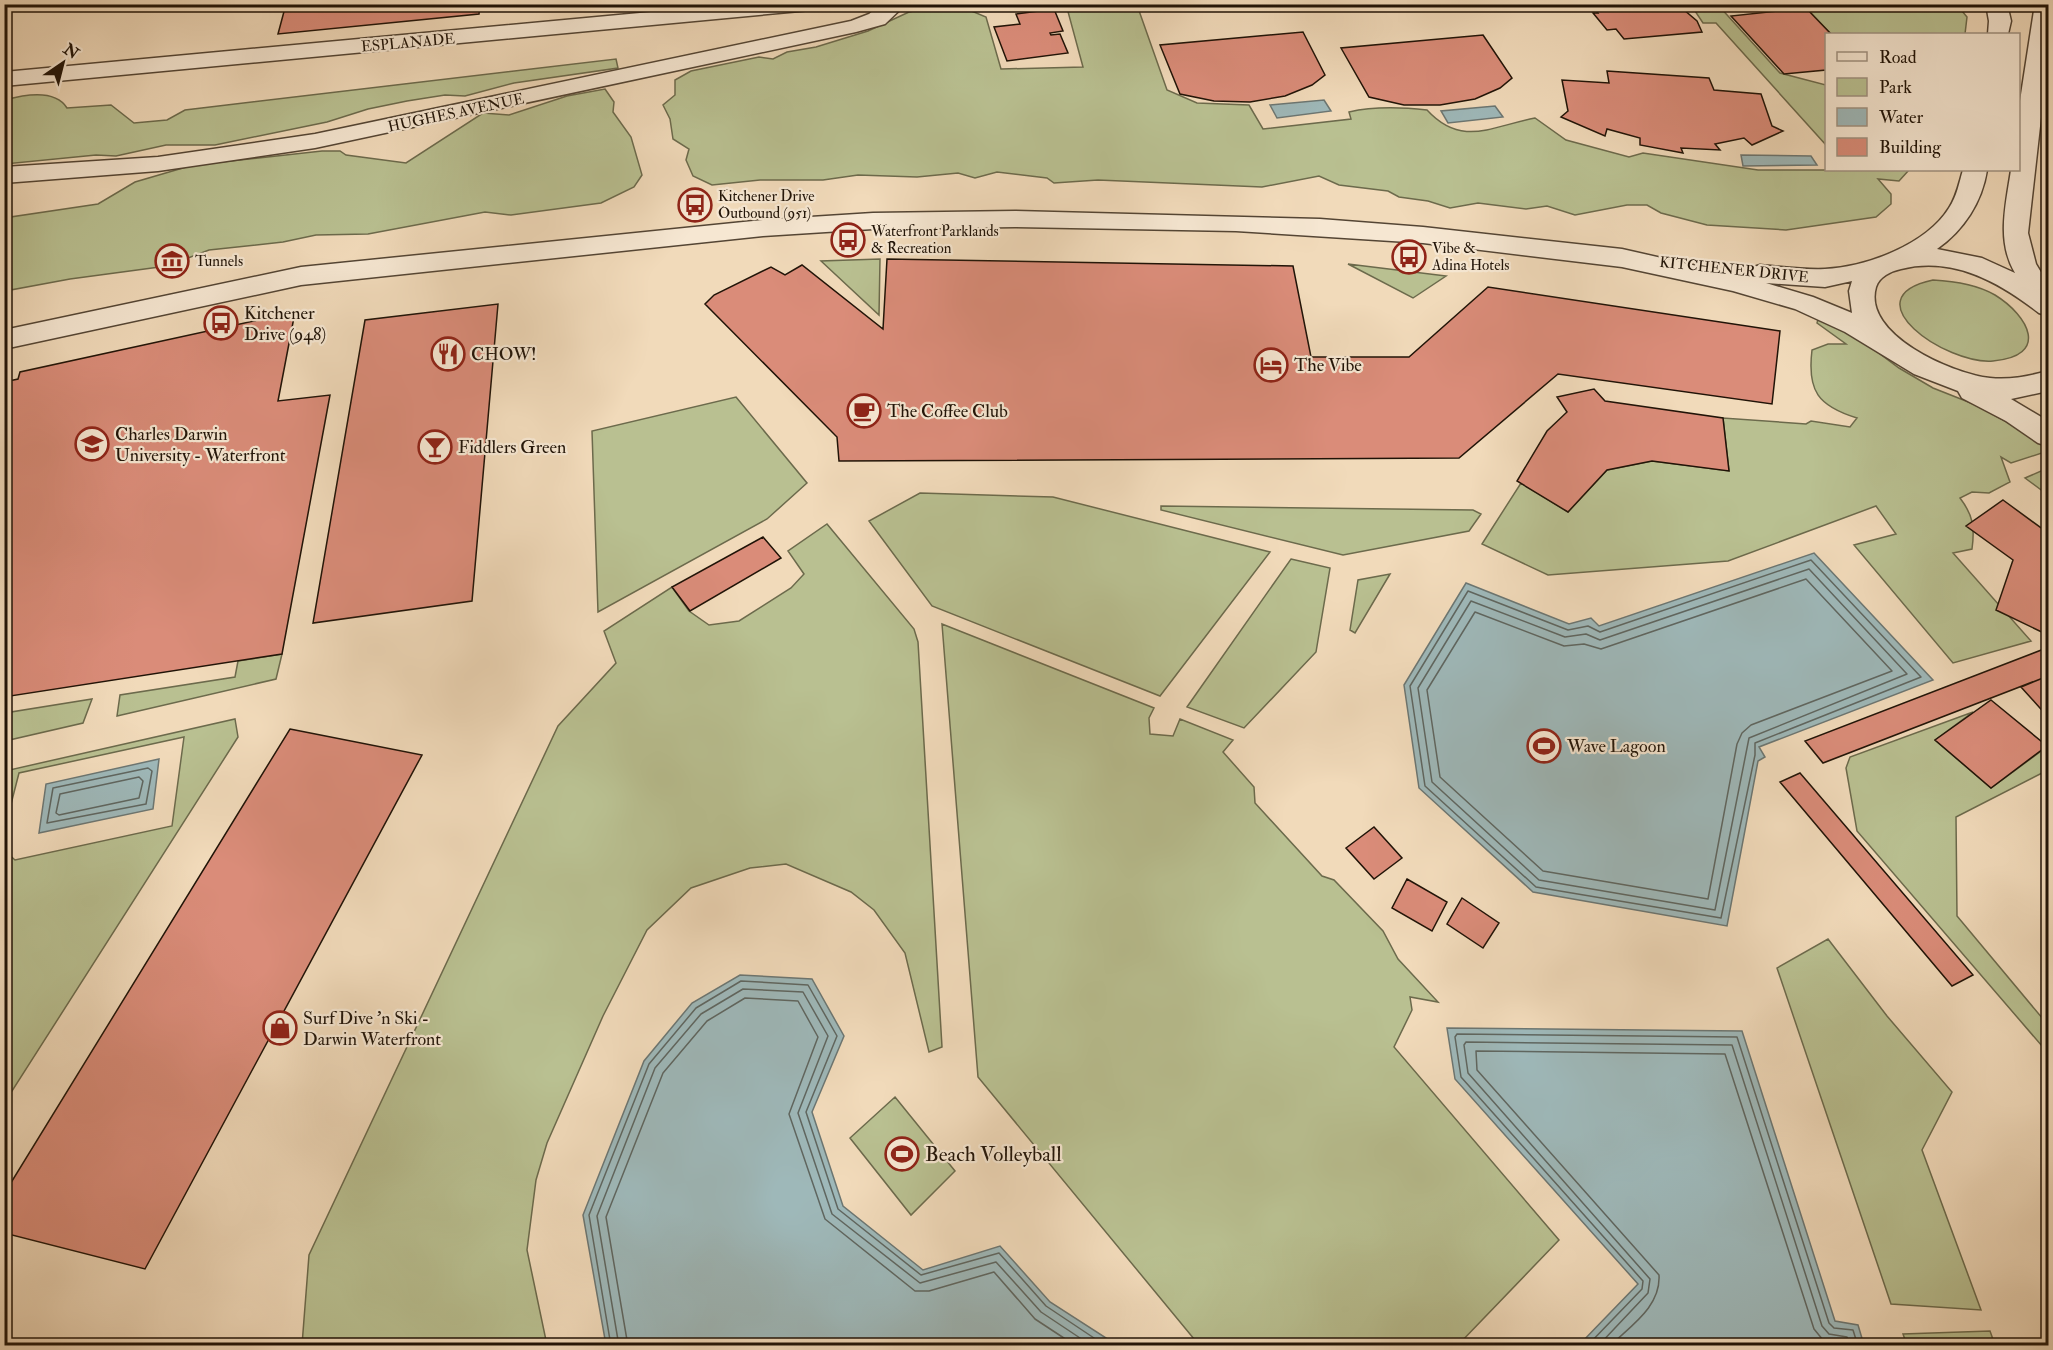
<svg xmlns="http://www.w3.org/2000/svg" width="2053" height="1350" viewBox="0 0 2053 1350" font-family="'IM FELL Double Pica',serif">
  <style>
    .green { fill: #b9c091; stroke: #6c6a4c; stroke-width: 1.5 }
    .water { fill: #9eb8b9; stroke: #6c7672; stroke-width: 1.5 }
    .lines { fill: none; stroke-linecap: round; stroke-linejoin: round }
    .shore { stroke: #5f6660; stroke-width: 1.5 }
    .building { fill: #da8c79; stroke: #201307; stroke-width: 1.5 }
    .street-casing { stroke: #544534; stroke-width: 3 }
    .street { fill: #f6e7d2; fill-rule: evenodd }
    .labels { text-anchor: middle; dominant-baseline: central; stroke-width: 4.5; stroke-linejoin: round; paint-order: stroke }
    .far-street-label { font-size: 15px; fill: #201307; stroke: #f6e7d2 }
    .far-poi-label { font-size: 15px; fill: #201307; stroke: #f6e7d2; text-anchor: start }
    .poi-label { font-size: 18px; fill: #201307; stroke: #f6e7d2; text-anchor: start }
    .near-poi-label { font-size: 21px; fill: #201307; stroke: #f6e7d2; text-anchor: start }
  </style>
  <rect width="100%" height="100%" fill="#f1daba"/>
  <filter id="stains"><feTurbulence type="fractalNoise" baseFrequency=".00333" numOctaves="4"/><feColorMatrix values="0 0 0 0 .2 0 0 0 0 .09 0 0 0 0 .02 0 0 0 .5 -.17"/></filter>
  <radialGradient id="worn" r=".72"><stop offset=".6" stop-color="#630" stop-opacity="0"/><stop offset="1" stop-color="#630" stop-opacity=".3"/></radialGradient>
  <path class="green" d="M1097 4 1137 5 1167 90 1197 103 1249 105 1263 129 1351 119 1349 112C1375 106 1400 107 1427 110 1462 148 1492 126 1535 118L1566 140 1629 157 1643 153 1758 170H1909L1899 181 1878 179 1891 194V204L1876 217 1786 230 1707 225 1661 213 1647 205H1627L1575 215 1547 206 1526 209 1478 203 1450 208 1428 201 1399 197 1388 191 1339 185 1319 176 1262 187 1098 180 1054 183 1047 178 997 172 975 178 958 173 917 177 858 175 823 180H760L712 185 693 176 686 160 689 149 673 139 670 119 663 105 675 95V80L691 71 759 57 773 59 787 52 816 47 868 31 909 12 943 5 962 7 986 17 1001 69 1083 67 1067 8Z
    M1811 4 1957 5 1967 17 1965 34H1831L1806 8Z
    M1691 5H1718L1780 73 1826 85V145L1716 23H1703Z
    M616 59 618 68 514 83 465 96 445 95 407 101 368 109 327 122 215 145H166L116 156 96 155 5 164V100C23 95 55 89 67 108L111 105 134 123 167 120 185 110Z
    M605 89 614 102 613 112 631 137 642 175 634 187 601 203 511 215 485 212 368 234 316 235 283 242 209 250 167 266 70 279 5 291 4 218 98 204 135 182 193 165 322 151H340L346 155 406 163 483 113 509 115 567 96Z
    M880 259 879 315 821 261Z
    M1348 264 1446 276 1413 298Z
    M1933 280C1954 281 1976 284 1995 295 2029 316 2050 356 1993 361 1946 365 1849 298 1933 280Z
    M1819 316 1860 339 1899 368 1933 388 1976 405 2018 428 2048 448V451L2011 463 2001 457 2010 482 1989 493 1972 492 1960 498C1973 515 1975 527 1972 549L1953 553 2031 641 1953 663 1854 545 1896 534 1876 506 1728 561 1548 575 1482 544 1521 483 1568 512 1607 470 1652 461 1729 471 1723 418 1806 424 1811 421 1850 427 1857 418C1818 406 1807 391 1812 350L1828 344H1846L1817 323Z
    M736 397 807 483 767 519 598 612 592 431Z
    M2048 468V495L2025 478Z
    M920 493 1053 497 1270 552 1160 696 932 606 869 521Z
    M1161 506 1473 510 1481 514 1469 531 1343 555 1161 510Z
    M827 524 914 629 918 642 942 1047 929 1052 905 953 874 910 851 892 786 864 750 868 691 888 647 930 603 1016 547 1143 536 1180 527 1250 547 1345H302L309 1255 558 726 616 663 604 631 672 587 689 611 709 625 739 621 791 588 804 574 788 551Z
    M1291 559 1330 568 1316 652 1244 728 1187 707Z
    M1390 574 1355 633 1350 630 1358 580Z
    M942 624 1154 708 1149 718 1150 734 1173 736 1180 719 1233 740 1223 752 1254 787 1255 803 1322 876 1334 880 1383 931 1398 959 1438 1002 1410 997 1412 1010 1394 1047 1559 1240 1458 1345H1199L978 1077Z
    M282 654 276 679 117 716 120 695 235 677 238 661Z
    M92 699 83 723 5 741V713Z
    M1973 712 1935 740 1991 788 2044 749 2048 754V770L1956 817 1957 916 2048 1025V1053L1857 831 1846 768 1850 757Z
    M235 719 238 737 5 1102V851L15 860 172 826 184 737 19 773 9 812 5 809V771Z
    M1828 939 1887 1016 1952 1092 1922 1150 1981 1310 1891 1304 1777 968Z
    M895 1097 955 1171 911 1215 850 1138Z
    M1990 1331 1995 1345H1907L1903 1334Z"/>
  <path class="water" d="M1324 100 1331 111 1277 118 1270 105Z
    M1495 106 1503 117 1448 123 1441 111Z
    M1741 155 1811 156 1817 165 1743 166Z
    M1814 553 1933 680 1759 747 1765 757 1758 761 1727 926 1533 892 1419 788 1404 685 1466 583 1569 624 1591 618 1599 626Z
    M159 759 153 809 39 833 46 784Z
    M740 975 812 979 844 1036 812 1112 843 1206 923 1270 1000 1246 1050 1302 1117 1345H606L583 1215 644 1061 692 1003Z
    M1447 1028 1742 1031 1835 1321 1858 1325 1864 1345H1579L1638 1284 1455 1079Z"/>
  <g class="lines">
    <path class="shore" d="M1811 560 1921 677 1755 743V755L1721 918 1536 887 1425 786 1410 686 1468 591 1568 630 1588 626 1600 632Z
      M1809 569 1907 674 1749 738 1715 910 1539 880 1432 782 1418 688 1471 601 1565 637 1586 634 1600 640Z
      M1806 579 1892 671 1751 725 1742 733 1737 744 1708 899 1543 871 1440 777 1427 690 1475 612 1564 646 1584 644 1601 649Z
      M148 768 152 771 146 804 47 823 53 788Z
      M139 777 143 781 139 798 59 815 56 813 60 794Z
      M611 1346 589 1215 649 1064 696 1008 741 981 808 985 837 1036 806 1112 838 1209 921 1275 999 1253 1046 1306 1106 1346
      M619 1346 597 1216 655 1068 701 1014 743 989 803 992 828 1036 798 1113 832 1214 920 1283 996 1262 1041 1312 1092 1346
      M628 1346 606 1217 663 1073 707 1021 745 998 798 1001 818 1037 789 1114 825 1219 915 1291H929L994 1272 1035 1319 1076 1346
      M1587 1346 1642 1289 1643 1281 1461 1077 1455 1037 1457 1034 1737 1037 1829 1323 1834 1328 1853 1330 1858 1346
      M1598 1346 1648 1293 1650 1279 1468 1073 1464 1045 1466 1042 1732 1045 1822 1326 1829 1334 1847 1337 1850 1346
      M1610 1346C1630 1326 1661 1307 1659 1275L1477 1070 1476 1051 1725 1054 1814 1329 1823 1340 1840 1346"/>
  </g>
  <path class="building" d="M286 4H480L479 14 278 34Z
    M1572 4H1677L1697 21 1702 32 1624 39 1616 29 1607 30 1593 13H1598L1596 10 1586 11 1584 7 1575 8Z
    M1735 4H1772L1773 6 1739 9Z
    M1806 8 1831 34H1826V70L1784 74 1731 16Z
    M1054 9 1063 31 1050 33 1051 35 1060 34 1068 53 1007 61 994 27 1020 24 1016 14Z
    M1303 32 1325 75 1312 85 1285 96 1250 102 1214 101 1180 94 1160 45Z
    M1483 35 1512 78 1500 88 1475 99 1440 105H1404L1369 97 1341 48Z
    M1607 71 1709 78 1714 90 1761 94 1772 126 1783 131 1752 145 1744 138 1715 144 1720 150 1681 148 1683 153 1640 145V138L1607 129 1605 136 1561 117 1568 111 1562 80 1609 83Z
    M887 259 1293 266 1311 357H1409L1488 287 1780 331 1772 404 1558 374 1459 458 839 461 837 437 705 304 714 295 771 267 785 275 802 265 883 329Z
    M498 304 472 601 313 623 365 320Z
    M295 312 278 401 330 395 282 654 4 697V382L18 379 20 372Z
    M1594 389 1605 401 1723 418 1729 471 1652 461 1607 470 1568 512 1517 481 1547 431 1567 412 1557 397Z
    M2003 500 2048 533V635L1996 610 2013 560 1966 526Z
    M763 537 781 558 690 611 672 587Z
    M2044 649 2048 654V676L1823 763 1805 741Z
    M2048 676V717L2021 687Z
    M1991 700 2047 746 1991 788 1935 740Z
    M290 729 422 755 145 1269 4 1233V1194Z
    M1800 773 1973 975 1952 986 1780 782Z
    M1374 827 1402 858 1374 879 1346 848Z
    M1407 879 1447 902 1432 931 1392 908Z
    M1462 898 1499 923 1483 948 1447 924Z"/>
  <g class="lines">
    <defs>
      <path id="street" d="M737 4H821L811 10 4 86V72Z
        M882 4H906L885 24 856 32 315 148 158 171 4 183V167L158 157 315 134 851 21 869 14Z
        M1986 4H2007L2011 21 2008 34H1988L1989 21Z
        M2035 4H2048V55L2028 233 2036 264 2048 284V316L2039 313C1999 282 1953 256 1901 269 1891 271 1879 277 1876 287 1862 335 1953 374 1990 378 2011 380 2029 376 2048 371V391L2011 399 2048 421V446L2038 443 2006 421 1962 398 1958 391 1914 374 1845 332 1795 309 1733 291 1622 267 1423 243 1236 231 1015 227 873 229 763 236 301 285 4 349V330L301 267 763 220 873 213 1015 211 1320 219 1423 227 1622 249 1750 278 1747 274 1751 268 1760 265C1781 267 1804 270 1825 269 1866 267 1926 245 1949 208 1957 196 1959 183 1963 170H1987C1982 202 1964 230 1937 249L1982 258 2015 273C1996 241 2006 204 2011 170H2018V114ZM1852 281 1849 291 1852 313 1813 297 1766 283 1825 287Z"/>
    </defs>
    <use href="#street" class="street-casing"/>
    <use href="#street" class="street"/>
  </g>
  <defs>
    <symbol id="bus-ring" viewBox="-11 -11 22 22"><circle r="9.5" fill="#f6e7d2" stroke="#8f2418" stroke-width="1.5"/><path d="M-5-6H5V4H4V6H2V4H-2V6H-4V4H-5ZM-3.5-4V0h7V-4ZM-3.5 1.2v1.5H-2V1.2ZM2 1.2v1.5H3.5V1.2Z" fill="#8f2418"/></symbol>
    <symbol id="museum-ring" viewBox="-11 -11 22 22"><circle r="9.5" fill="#f6e7d2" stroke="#8f2418" stroke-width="1.5"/><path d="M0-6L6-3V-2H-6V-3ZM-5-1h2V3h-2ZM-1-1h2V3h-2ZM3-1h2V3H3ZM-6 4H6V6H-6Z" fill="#8f2418"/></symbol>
    <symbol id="restaurant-ring" viewBox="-11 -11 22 22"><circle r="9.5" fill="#f6e7d2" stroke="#8f2418" stroke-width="1.5"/><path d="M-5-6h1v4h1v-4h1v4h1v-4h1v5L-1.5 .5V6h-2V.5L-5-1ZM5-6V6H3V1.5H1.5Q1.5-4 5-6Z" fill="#8f2418"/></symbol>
    <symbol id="hotel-ring" viewBox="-11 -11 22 22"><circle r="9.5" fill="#f6e7d2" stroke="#8f2418" stroke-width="1.5"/><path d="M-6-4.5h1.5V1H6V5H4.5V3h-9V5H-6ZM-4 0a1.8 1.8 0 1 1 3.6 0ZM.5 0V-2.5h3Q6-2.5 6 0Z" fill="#8f2418"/></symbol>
    <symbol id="cafe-ring" viewBox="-11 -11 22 22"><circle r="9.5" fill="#f6e7d2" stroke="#8f2418" stroke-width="1.5"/><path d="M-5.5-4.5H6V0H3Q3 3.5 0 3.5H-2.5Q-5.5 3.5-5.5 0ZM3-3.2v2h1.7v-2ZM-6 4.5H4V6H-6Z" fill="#8f2418"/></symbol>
    <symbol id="university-ring" viewBox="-11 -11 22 22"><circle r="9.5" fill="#f6e7d2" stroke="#8f2418" stroke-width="1.5"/><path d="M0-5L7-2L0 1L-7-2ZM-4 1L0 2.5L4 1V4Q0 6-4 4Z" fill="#8f2418"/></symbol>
    <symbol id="bar-ring" viewBox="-11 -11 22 22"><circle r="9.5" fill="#f6e7d2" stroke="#8f2418" stroke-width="1.5"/><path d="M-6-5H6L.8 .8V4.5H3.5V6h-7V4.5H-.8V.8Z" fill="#8f2418"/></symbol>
    <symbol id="stadium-ring" viewBox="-11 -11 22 22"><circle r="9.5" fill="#f6e7d2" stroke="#8f2418" stroke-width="1.5"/><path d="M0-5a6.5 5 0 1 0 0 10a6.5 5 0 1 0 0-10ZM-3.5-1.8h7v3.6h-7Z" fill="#8f2418"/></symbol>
    <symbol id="shop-ring" viewBox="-11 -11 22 22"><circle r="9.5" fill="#f6e7d2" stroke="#8f2418" stroke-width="1.5"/><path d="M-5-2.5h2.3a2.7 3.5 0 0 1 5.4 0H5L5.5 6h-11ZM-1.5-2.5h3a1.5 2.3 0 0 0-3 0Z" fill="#8f2418"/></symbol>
  </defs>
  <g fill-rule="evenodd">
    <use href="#bus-ring" x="676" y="186" width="38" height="38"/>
    <use href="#bus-ring" x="829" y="221" width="38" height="38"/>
    <use href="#bus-ring" x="1390" y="238" width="38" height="38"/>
    <use href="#museum-ring" x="153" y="242" width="38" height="38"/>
    <use href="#bus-ring" x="202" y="304" width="38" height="38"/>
    <use href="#restaurant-ring" x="429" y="335" width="38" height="38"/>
    <use href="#hotel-ring" x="1252" y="346" width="38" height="38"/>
    <use href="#cafe-ring" x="845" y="392" width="38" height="38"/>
    <use href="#university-ring" x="73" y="425" width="38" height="38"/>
    <use href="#bar-ring" x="416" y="428" width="38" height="38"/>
    <use href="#stadium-ring" x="1525" y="727" width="38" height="38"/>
    <use href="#shop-ring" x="261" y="1009" width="38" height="38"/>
    <use href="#stadium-ring" x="883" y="1135" width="38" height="38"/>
  </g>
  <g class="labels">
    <g class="far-street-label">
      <text transform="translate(408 43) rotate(-5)">ESPLANADE</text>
      <text transform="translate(456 113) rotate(-12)">HUGHES AVENUE</text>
      <text transform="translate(1734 270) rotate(6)">KITCHENER DRIVE</text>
    </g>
    <g class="far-poi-label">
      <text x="718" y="196">Kitchener Drive<tspan x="718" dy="17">Outbound (951)</tspan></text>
      <text x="871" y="231">Waterfront Parklands<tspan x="871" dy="17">&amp; Recreation</tspan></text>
      <text x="1432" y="248">Vibe &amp;<tspan x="1432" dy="17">Adina Hotels</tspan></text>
      <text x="195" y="261">Tunnels</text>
    </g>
    <g class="poi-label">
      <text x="244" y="313">Kitchener<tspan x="244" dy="21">Drive (948)</tspan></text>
      <text x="471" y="354">CHOW!</text>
      <text x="1294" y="365">The Vibe</text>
      <text x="887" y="411">The Coffee Club</text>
      <text x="115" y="434">Charles Darwin<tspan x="115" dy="21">University - Waterfront</tspan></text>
      <text x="458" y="447">Fiddlers Green</text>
      <text x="1567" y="746">Wave Lagoon</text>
      <text x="303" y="1018">Surf Dive 'n Ski -<tspan x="303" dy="21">Darwin Waterfront</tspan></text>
    </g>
    <g class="near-poi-label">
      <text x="925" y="1154">Beach Volleyball</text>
    </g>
  </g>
  <rect width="2053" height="1350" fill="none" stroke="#f1daba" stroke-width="24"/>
  <rect x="6" y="6" width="2041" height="1338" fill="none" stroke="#201307" stroke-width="3"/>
  <rect x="12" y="12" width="2029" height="1326" fill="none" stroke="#201307" stroke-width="1.5"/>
  <rect x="1825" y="33" width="195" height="138" fill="#f6e7d2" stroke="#a09281" stroke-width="1.5"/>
  <rect x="1837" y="52" width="30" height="9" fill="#f6e7d2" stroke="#a09281" stroke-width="1.5"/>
  <text x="1879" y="63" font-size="18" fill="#201307">Road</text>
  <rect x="1837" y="78" width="30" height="18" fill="#b9c091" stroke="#a09281" stroke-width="1.5"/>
  <text x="1879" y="93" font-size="18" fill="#201307">Park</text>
  <rect x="1837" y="108" width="30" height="18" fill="#9eb8b9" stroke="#a09281" stroke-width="1.5"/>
  <text x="1879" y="123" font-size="18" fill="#201307">Water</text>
  <rect x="1837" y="138" width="30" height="18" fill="#da8c79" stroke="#a09281" stroke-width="1.5"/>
  <text x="1879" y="153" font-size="18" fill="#201307">Building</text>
  <g transform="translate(63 63) rotate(35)" stroke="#f6e7d2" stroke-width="4.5" paint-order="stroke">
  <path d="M0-4.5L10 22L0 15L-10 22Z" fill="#201307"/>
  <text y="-9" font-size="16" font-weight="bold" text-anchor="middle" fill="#201307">N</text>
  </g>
  <rect width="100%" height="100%" filter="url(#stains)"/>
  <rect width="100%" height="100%" fill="url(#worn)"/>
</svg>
